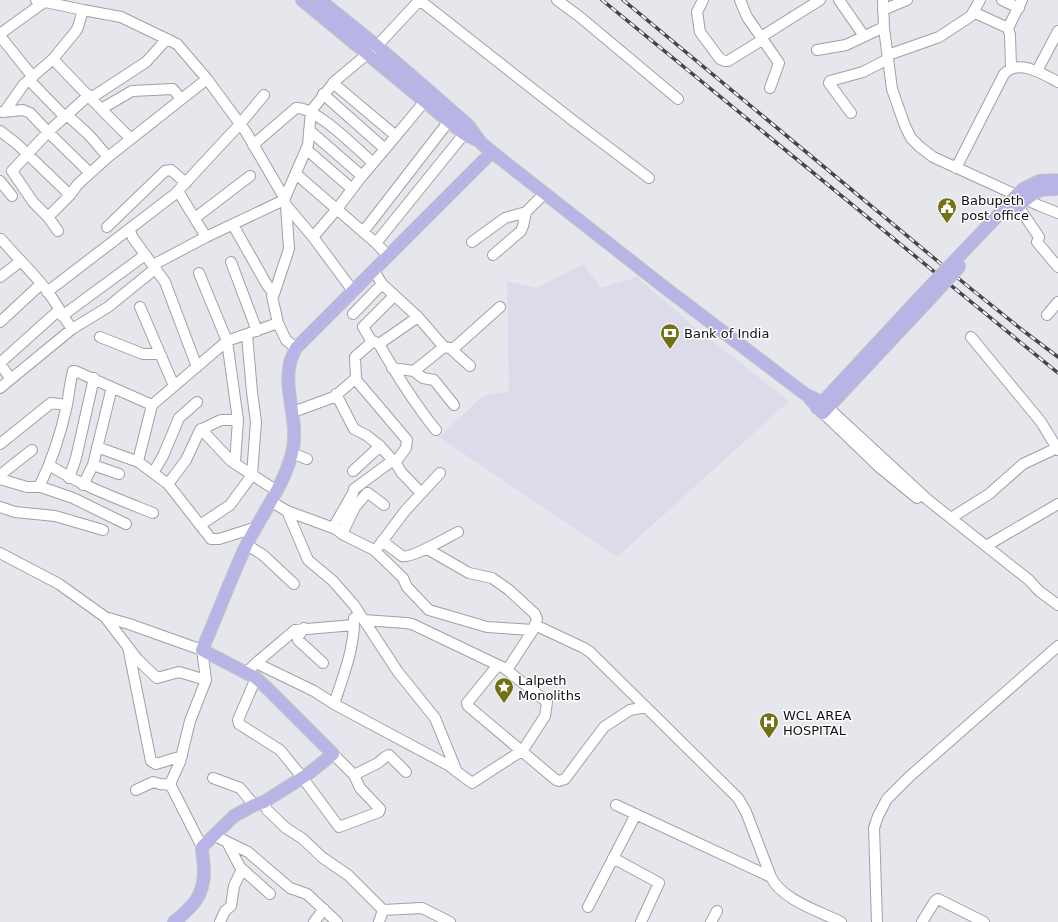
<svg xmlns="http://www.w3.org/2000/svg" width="1058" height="922" viewBox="0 0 1058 922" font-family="'DejaVu Sans',sans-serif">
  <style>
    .built { fill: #dbdbe9 }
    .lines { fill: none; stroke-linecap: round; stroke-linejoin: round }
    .minor-casing { stroke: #a0a0a7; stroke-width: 12 }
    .major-casing { stroke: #c6c6c6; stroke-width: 14 }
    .minor { stroke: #fff; stroke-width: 10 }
    .major { stroke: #b8b4e5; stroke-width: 12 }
    .rail-casing { stroke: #454549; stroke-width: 3.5 }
    .rail { stroke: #fff; stroke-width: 2; stroke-dasharray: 6; stroke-linecap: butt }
    .major-bridge-casing { stroke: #c6c6c6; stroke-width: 14; stroke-linecap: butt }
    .major-bridge { stroke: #b8b4e5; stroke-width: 12 }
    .labels { text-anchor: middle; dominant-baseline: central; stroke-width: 3; stroke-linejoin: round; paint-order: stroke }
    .poi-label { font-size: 13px; fill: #101012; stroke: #fff; text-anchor: start }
  </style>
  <rect width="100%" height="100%" fill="#e6e6ed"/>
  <path class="built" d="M583 264 601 288 637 277 698 330 789 401 617 557 439 437 482 397 509 391 507 281 537 288Z"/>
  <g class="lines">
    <defs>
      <path id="minor" d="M36 0 83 10 121 17 177 44 207 79 246 132 282 194 286 205 313 237 353 291
        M557 0 580 17 678 99
        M703 0 697 12 700 32 720 59 725 61H728L762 40
        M740 0 747 17 761 37 820 0
        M839 0 864 36
        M883 0 884 28 892 89 905 126 911 138 920 147 933 157 1038 205 1058 213
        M1002 0 1019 8
        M883 10 907 0
        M973 12 1008 28 1010 35 1011 68
        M1008 28 1022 0
        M0 34 47 0
        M0 36 33 77
        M761 37 779 63 770 88
        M817 50 846 45 884 27
        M888 55 939 37 971 16 980 0
        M53 59C78 86 104 112 130 138
        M1037 71 1058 31
        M29 80 65 117
        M333 83 396 136
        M323 94 385 149
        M91 98 146 62 167 39
        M101 109 132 91 173 89 181 99
        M5 111 24 84 53 59 76 31 78 27 83 10
        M2 112 23 110 30 113 48 132 90 173
        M851 113 829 83 830 81 863 72 888 59
        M67 115 89 135 108 157
        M309 130 362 176
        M0 131 17 144 70 195
        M253 145 296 108C315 106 358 150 373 163
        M306 149 352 189
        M956 168 1004 74C1018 58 1043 74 1058 82
        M296 174 376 243 388 256
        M0 181 12 196
        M178 191 206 237
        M1014 200 1039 237 1037 242 1058 267
        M286 205 289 249 274 294 272 296 278 323 286 340 296 348
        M48 217 70 195 78 184 108 157 207 79
        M195 218 250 176
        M233 225 267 285 274 294
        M107 227 165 171 171 170 186 183
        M129 229 133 238 165 282 197 367
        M58 231 48 217 33 202 12 171 48 132 89 95
        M363 232 449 121
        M313 237 337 209 362 176 385 149 425 101
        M1 239C17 258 36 275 50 295 58 306 64 318 72 329
        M472 242 505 218 526 212 544 194
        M376 243 464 134
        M493 255 521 231 523 226 526 212
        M231 262 257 331
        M153 265 206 237 284 200 308 145 311 111 335 81 377 46 416 4 422 2 571 119 649 178
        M374 271 382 284 418 317 444 347
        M199 273 227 341 238 420 235 463
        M0 277 21 261
        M47 292 175 194 240 124 264 95
        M140 307 174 386
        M353 314 382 284
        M1047 315 1058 302
        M62 316 145 255
        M0 322 41 284
        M100 337 143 354H160
        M971 337 1041 422 1058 450
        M372 342 363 327 394 296
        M379 344C396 374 414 403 436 430
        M453 349 500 307
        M0 363 59 310
        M0 364 11 379
        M392 368 414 371 423 378 434 380 454 405
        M414 371 444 347 450 348 470 366
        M0 388 72 329 108 307 156 268
        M336 394 354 429 366 435 380 446 397 465 401 472 421 493
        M823 403 928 500 1029 580 1039 591 1058 605
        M293 412 334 397 356 378
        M823 413 879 467 917 498
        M201 429 231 461 277 491
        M0 444 51 403 67 405
        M97 447 136 461H138L152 405
        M292 453 307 459
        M137 461 168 484 211 539H219L257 527
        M395 463 406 448 407 440 357 381 356 378 355 357 372 342 373 341 379 344 418 317
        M49 465C82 486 118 499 153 513
        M93 465 119 474
        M353 471 380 446
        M153 473 163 456 179 418 197 402
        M0 475 32 450
        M69 478 76 458 94 378
        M0 479 27 487H41L73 498 126 524
        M168 484 186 460 200 430 221 420H238
        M83 485 93 465 112 387
        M39 487C52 461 61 433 67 405 69 394 70 382 73 371H75L152 405 227 341 278 323
        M272 502 287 511 308 560 333 581 354 605 398 672 435 718 457 772
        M0 507 15 512 55 516 103 530
        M287 511 336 529 342 534 374 550 403 578 407 587 429 610 487 627 533 630
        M951 518 989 494 1023 464 1057 448
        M200 525 230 505 252 475 256 422 252 392 247 335
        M333 528 353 493 354 489 392 461
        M342 534 355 507 367 493H368L384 505
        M382 541 402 556C411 559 448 537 458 532
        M247 545 263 555 294 584
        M986 546 1058 504
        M424 550H429L469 573 492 578 509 590 535 614 537 619 533 630 507 670
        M375 551 405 511 440 473
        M0 553 59 584 105 617 129 624 202 650 206 680 190 721 180 762 170 784 202 847
        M105 617 138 660 157 678 179 672 206 680
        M535 625 584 648 590 652 738 798 746 812 771 877C782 900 819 911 841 922
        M304 628 298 637V640L323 663
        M128 647 151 761 156 764 182 756
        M256 663 295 630 354 625
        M498 665 467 703 468 706 556 780 559 781 565 779 604 727 630 710 646 707
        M246 673 256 663 314 691 334 704 448 765 472 783 523 750 545 716 547 702 504 668 412 624 406 623 364 620
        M256 678 238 720 239 724 280 750 302 777 339 827 379 812 380 809 360 788 354 775 333 754
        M334 704C343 677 355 647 354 618
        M354 775 378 763 385 757 389 755 406 772
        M213 778 240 788 254 805
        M136 790 153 782 160 784 171 785
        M264 802 267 810 286 828 303 839 323 858 348 875 383 910
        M616 805 771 877
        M213 835 248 852 290 888 307 894 337 922
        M227 842 240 867 270 894
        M613 858 659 883 641 922
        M588 907 636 814
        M220 922 225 911 231 906 234 886 242 869
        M314 922 324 909
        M379 922 383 910 422 908 450 922
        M711 922 717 911
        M877 922 874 828 878 816 887 799 909 777 1058 646
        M922 922 935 901 938 899 984 922"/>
      <path id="major" d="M302 0 464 134 479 141
        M320 0 377 46 427 89 469 126 481 143 492 152 664 287 805 394 821 402
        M810 399 823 413 926 303
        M817 408 920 297
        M174 922C192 907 204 897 204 871 204 863 202 855 202 847L234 816 254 805 264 802 308 774 333 754 269 690 256 678 202 650C217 616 230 580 246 546 261 515 283 488 292 453 300 422 283 392 290 363 291 358 294 353 296 348L492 152"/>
    </defs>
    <use href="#minor" class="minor-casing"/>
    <use href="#major" class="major-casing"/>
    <use href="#minor" class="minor"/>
    <use href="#major" class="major"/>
    <defs>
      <path id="rail" d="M602 0 1058 373
        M623 0 970 288 1021 329 1058 357"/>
    </defs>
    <use href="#rail" class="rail-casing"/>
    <use href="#rail" class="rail"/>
    <defs>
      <path id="major-bridge" d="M1016 208C1030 194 1037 188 1058 189
        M920 297 1023 189 1039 181 1058 180
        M926 303 960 266"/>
    </defs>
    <use href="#major-bridge" class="major-bridge-casing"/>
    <use href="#major-bridge" class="major-bridge"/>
  </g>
  <defs>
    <symbol id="civic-pin" viewBox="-11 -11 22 30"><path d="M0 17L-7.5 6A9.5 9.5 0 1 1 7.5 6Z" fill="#737115" stroke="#fff"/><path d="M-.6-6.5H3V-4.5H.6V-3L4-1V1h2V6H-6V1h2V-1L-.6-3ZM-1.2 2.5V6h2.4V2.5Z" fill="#fff"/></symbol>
    <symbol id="bank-pin" viewBox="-11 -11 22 30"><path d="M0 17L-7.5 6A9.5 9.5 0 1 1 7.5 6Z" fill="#737115" stroke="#fff"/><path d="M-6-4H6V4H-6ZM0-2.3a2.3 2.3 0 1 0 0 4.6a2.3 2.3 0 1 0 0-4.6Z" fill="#fff"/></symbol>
    <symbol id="sight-pin" viewBox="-11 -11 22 30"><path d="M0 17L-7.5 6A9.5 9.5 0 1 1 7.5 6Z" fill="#737115" stroke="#fff"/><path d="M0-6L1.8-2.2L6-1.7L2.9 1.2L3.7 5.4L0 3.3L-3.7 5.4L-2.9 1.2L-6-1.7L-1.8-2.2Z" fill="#fff"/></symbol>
    <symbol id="hospital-pin" viewBox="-11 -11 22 30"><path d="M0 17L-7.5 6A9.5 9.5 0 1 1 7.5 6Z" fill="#737115" stroke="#fff"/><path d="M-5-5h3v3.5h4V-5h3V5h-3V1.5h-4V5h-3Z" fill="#fff"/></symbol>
  </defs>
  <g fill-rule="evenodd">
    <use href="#civic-pin" x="936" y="196" width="22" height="30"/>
    <use href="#bank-pin" x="659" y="322" width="22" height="30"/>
    <use href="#sight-pin" x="493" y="676" width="22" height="30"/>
    <use href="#hospital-pin" x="758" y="711" width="22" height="30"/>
  </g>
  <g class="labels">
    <g class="poi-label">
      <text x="961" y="200">Babupeth<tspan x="961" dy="15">post office</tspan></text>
      <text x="684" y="333">Bank of India</text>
      <text x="518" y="680">Lalpeth<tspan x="518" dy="15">Monoliths</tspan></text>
      <text x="783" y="715">WCL AREA<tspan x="783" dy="15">HOSPITAL</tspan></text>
    </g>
  </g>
</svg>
